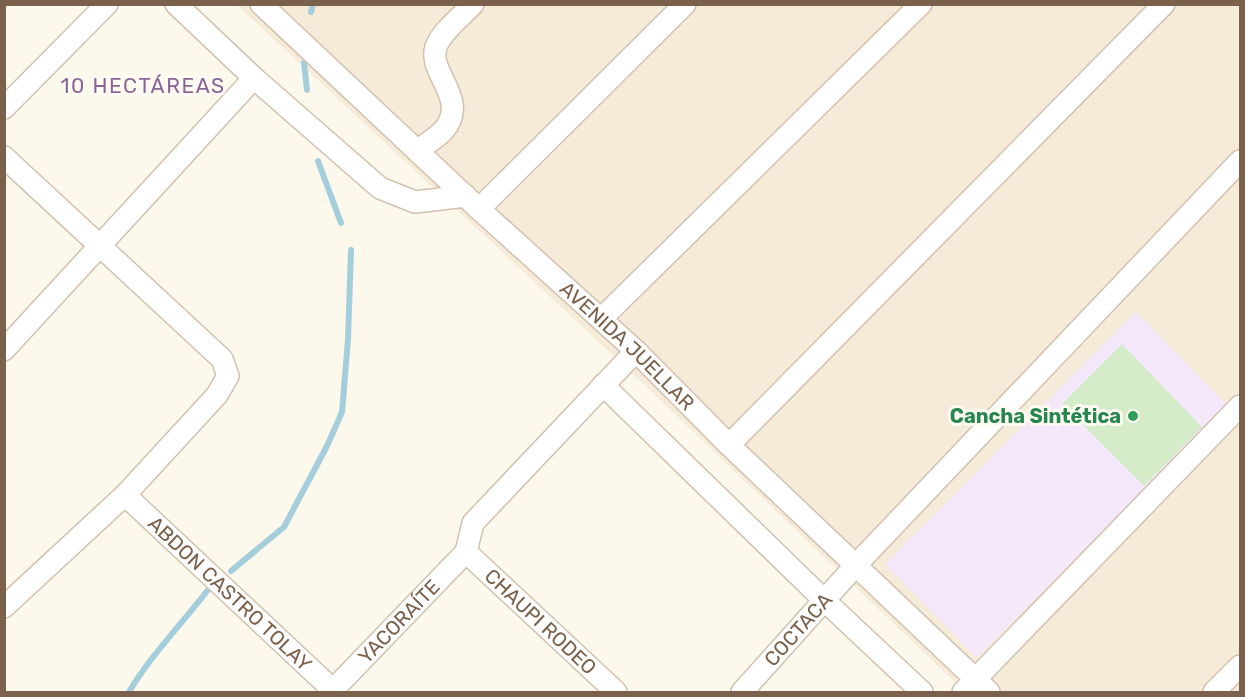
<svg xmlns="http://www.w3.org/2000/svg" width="1245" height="697" viewBox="0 0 1245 697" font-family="Rubik,sans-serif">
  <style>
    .residential { fill: #f6ebd9 }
    .education { fill: #f5e8fa }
    .green { fill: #d4edc8 }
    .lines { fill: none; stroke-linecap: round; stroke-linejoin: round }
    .stream { stroke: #a4cedb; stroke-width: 6 }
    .minor-casing { stroke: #d2c1af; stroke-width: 24 }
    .minor { stroke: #fff; stroke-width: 21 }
    .leisure-dot { fill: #2e9e5b; stroke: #fffbf3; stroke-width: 2 }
    .labels { text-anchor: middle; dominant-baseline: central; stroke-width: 6; stroke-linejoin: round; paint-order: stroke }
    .street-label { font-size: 20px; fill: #7b614c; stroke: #fffbf3 }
    .leisure-label { font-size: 20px; font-weight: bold; fill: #27864d; stroke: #fffbf3; text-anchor: end }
    .neighbourhood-label { font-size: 21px; letter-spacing: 1.5px; fill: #8a6596; stroke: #fffbf3 }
  </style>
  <rect width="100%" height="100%" fill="#fdf8ec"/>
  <path class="residential" d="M237 5H1237L1240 8V692H965L633 374Z"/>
  <path class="education" d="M1136 312 1227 405 977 658 885 564Z"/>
  <path class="green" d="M1122 344 1202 427 1144 486 1062 404Z"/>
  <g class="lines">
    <path class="stream" d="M311 12 313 4
      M304 63 307 90
      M318 161 341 223
      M231 571 284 527 327 446 342 412 348 340 351 250
      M129 692C150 656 181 625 207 591"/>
    <defs>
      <g id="minor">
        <path d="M176 4 254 78 380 188 415 202 466 196"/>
        <path id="s1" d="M261 4 479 209 636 351 729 445 989 692"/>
        <path d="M4 108 107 4"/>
        <path d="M417 151C425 145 436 138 443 131 471 100 427 73 436 47 442 31 461 17 473 4"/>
        <path d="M4 157 222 359 228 376 217 395 125 495 4 607"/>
        <path d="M479 209 685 4"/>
        <path d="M601 319 921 4"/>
        <path d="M4 350 254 78"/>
        <path d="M603 385 825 601 922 692"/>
        <path d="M729 445 1164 4"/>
        <path id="s2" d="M125 495 335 692"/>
        <path d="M466 552 473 523 636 351"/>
        <path id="s3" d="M466 552 616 692"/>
        <path id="s4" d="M331 692 466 552"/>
        <path id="s5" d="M742 692 855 566 1240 161"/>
        <path d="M963 692 1240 406"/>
        <path d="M1214 692 1240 666"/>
      </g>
    </defs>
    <use href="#minor" class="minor-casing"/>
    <use href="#minor" class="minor"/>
  </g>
  <circle class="leisure-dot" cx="1133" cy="416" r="6"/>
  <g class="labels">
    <g class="street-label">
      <text stroke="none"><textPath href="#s1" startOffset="501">AVENIDA JUELLAR</textPath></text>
      <text stroke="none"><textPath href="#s2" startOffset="144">ABDON CASTRO TOLAY</textPath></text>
      <text stroke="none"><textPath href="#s4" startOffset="98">YACORAÍTE</textPath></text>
      <text stroke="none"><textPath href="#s3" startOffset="102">CHAUPI RODEO</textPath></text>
      <text stroke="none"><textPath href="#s5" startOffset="84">COCTACA</textPath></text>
    </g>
    <g class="leisure-label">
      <text x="1121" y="416">Cancha Sintética</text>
    </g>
    <g class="neighbourhood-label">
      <text x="143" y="85">10 HECTÁREAS</text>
    </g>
  </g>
  <rect width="1245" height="697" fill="none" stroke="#7b614c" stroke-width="12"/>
</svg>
